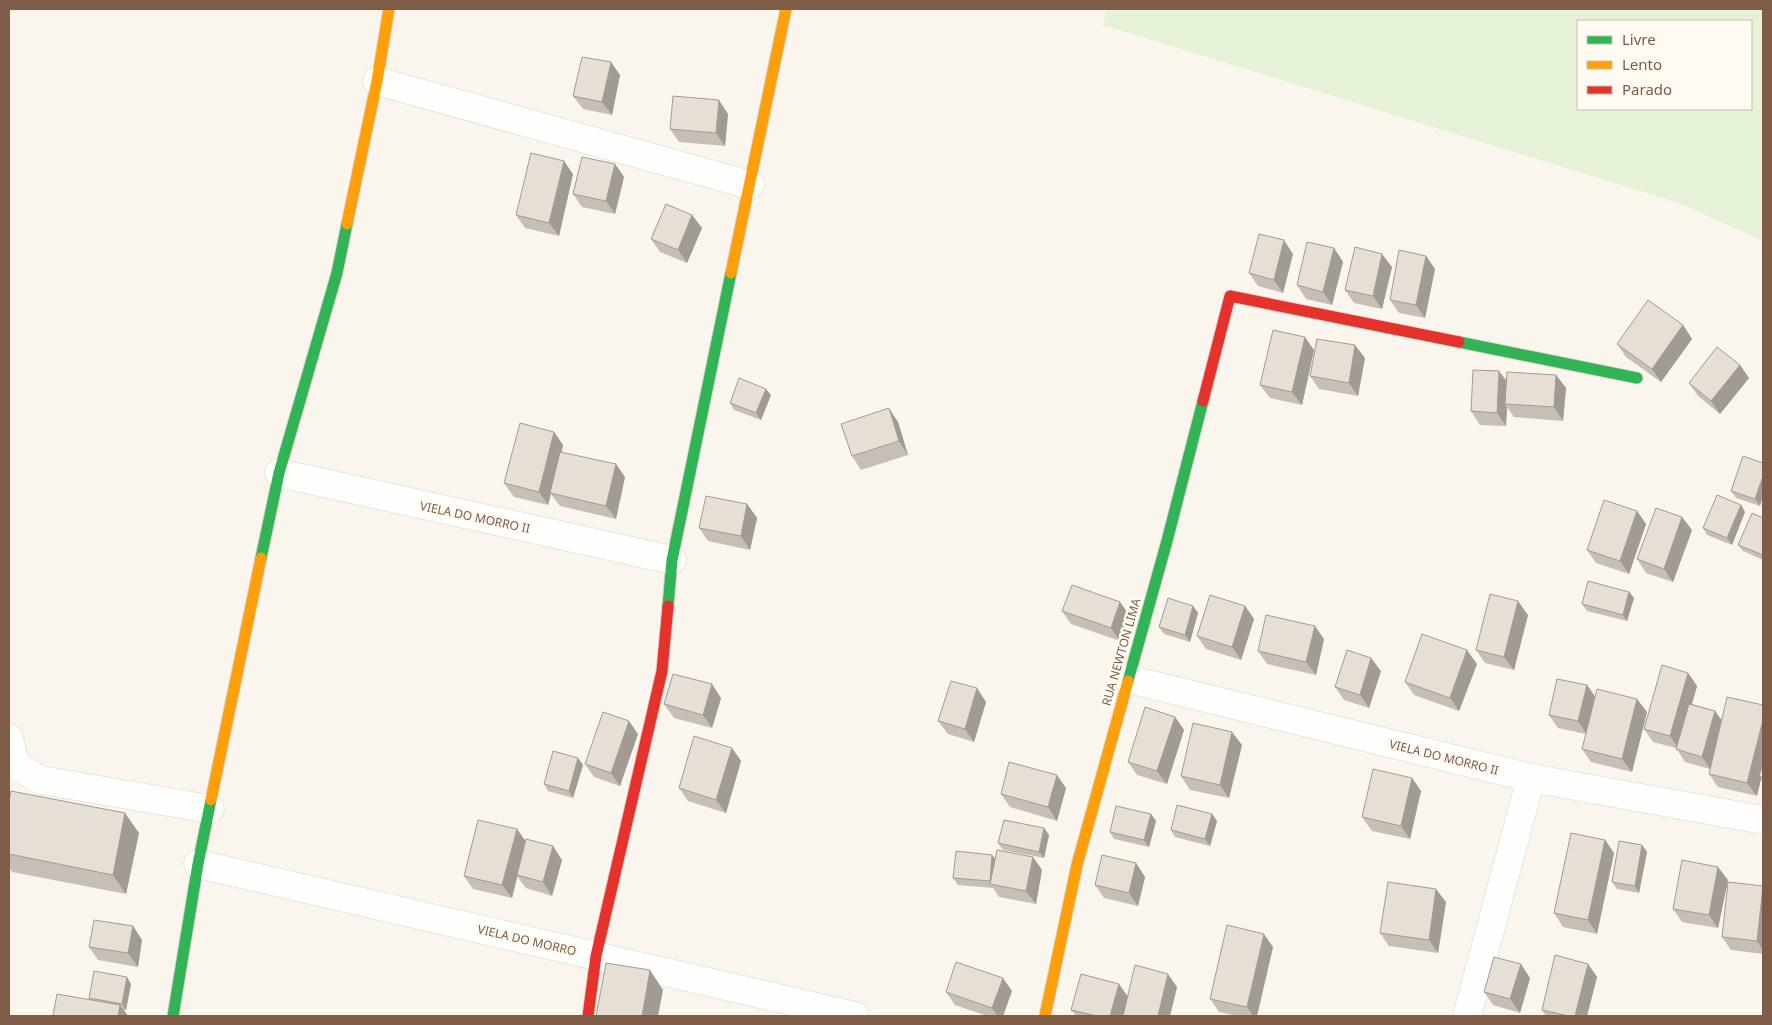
<svg xmlns="http://www.w3.org/2000/svg" width="1772" height="1025" viewBox="0 0 1772 1025" font-family="'Noto Sans',sans-serif">
  <style>
    .green { fill: #e6f2d7; fill-rule: evenodd }
    .lines { fill: none; stroke-linecap: round; stroke-linejoin: round }
    .street-casing { stroke: #dad3cc; stroke-width: 29 }
    .fast-casing { stroke: #dad2ca; stroke-width: 13 }
    .slow-casing { stroke: #dad2ca; stroke-width: 13 }
    .jam-casing { stroke: #dad2ca; stroke-width: 13 }
    .street { stroke: #fefefc; stroke-width: 28 }
    .fast { stroke: #30b455; stroke-width: 11 }
    .slow { stroke: #ff9f0a; stroke-width: 11 }
    .jam { stroke: #e5322d; stroke-width: 11 }
    .wall { fill: #c7bfb7 }
    .shaded-wall { fill: #a29b95 }
    .building { fill: #e7ded5; stroke: #a29b95 }
    .labels { text-anchor: middle; dominant-baseline: central; stroke-width: 5; stroke-linejoin: round; paint-order: stroke }
    .street-label { font-size: 12px; fill: #7e5c48; stroke: #fffaf2 }
  </style>
  <rect width="100%" height="100%" fill="#faf6ee"/>
  <path class="green" d="M1107 9H1763V241L1679 203 1103 25ZM1578 21H1751V109H1578Z"/>
  <g class="lines">
    <defs>
      <path id="street" d="M377 81 750 185
        M279 473 672 560
        M1128 679 1531 778 1763 820
        M9 738 15 765 41 780 210 809
        M198 864 855 1016
        M1467 1016 1531 778"/>
      <path id="fast" d="M1459 342 1637 378
        M261 558 279 473 337 273 347 224
        M668 606 672 560 731 273
        M1128 681 1167 541 1203 401
        M173 1016 198 864 211 800"/>
      <path id="slow" d="M347 224 377 81 389 9
        M731 273 786 9
        M211 800 261 558
        M1045 1016 1077 865 1128 681"/>
      <path id="jam" d="M1203 401 1230 296 1459 342
        M588 1016 596 956 662 671 668 606"/>
    </defs>
    <use href="#street" class="street-casing"/>
    <use href="#fast" class="fast-casing"/>
    <use href="#slow" class="slow-casing"/>
    <use href="#jam" class="jam-casing"/>
    <use href="#street" class="street"/>
    <use href="#fast" class="fast"/>
    <use href="#slow" class="slow"/>
    <use href="#jam" class="jam"/>
  </g>
  <path class="wall" d="M620 75 612 115 583 109 573 96Z
    M728 114 725 146 679 142 670 129Z
    M615 164 624 177 615 214 582 207 573 194Z
    M573 174 559 236 525 228 516 215Z
    M692 215 702 228 687 263 660 252 651 239Z
    M1334 248 1343 262 1332 305 1306 299 1297 285Z
    M1293 254 1283 293 1258 286 1249 273Z
    M1426 256 1435 269 1425 318 1399 313 1390 300Z
    M1392 267 1382 309 1354 303 1345 290Z
    M1683 325 1692 339 1661 382 1626 357 1617 344Z
    M1314 350 1302 405 1270 398 1260 385Z
    M1365 358 1358 396 1319 389 1310 376Z
    M1740 365 1749 378 1720 414 1698 396 1689 383Z
    M1556 375 1566 388 1563 421 1514 417 1507 407 1506 426 1480 425 1471 411 1507 382Z
    M771 395 761 420 734 410 730 403Z
    M898 422 908 455 861 470 852 456Z
    M554 432 563 445 562 452 625 477 616 519 560 506 551 494 548 505 514 497 504 483Z
    M1743 456 1760 506 1736 498 1731 491Z
    M747 504 757 518 750 550 708 541 699 528Z
    M1741 505 1745 512 1732 545 1707 535 1703 528Z
    M1637 511 1646 524 1629 574 1596 563 1587 550Z
    M1763 518V560L1743 551 1738 545Z
    M1692 530 1673 582 1646 573 1637 559Z
    M1629 592 1634 598 1627 621 1587 611 1582 604Z
    M1193 606 1198 613 1190 642 1164 634 1159 627Z
    M1245 606 1254 619 1241 660 1206 649 1197 636Z
    M1062 611 1130 616 1120 641 1071 624Z
    M1528 615 1514 670 1485 663 1476 650Z
    M1324 639 1316 675 1267 664 1258 651Z
    M1477 664 1459 711 1414 695 1405 682Z
    M1381 671 1369 708 1344 700 1335 687Z
    M1688 673 1697 686 1692 704 1715 711 1763 778V783L1761 779 1757 796 1718 787 1709 774 1710 769 1685 762 1676 748 1653 742 1644 729Z
    M1587 685 1595 697 1647 712 1632 772 1591 762 1582 749 1586 734 1558 728 1549 715Z
    M721 698 712 728 674 718 664 704Z
    M986 702 974 742 948 734 938 721Z
    M1175 717 1184 730 1167 784 1137 775 1128 762Z
    M638 734 620 786 594 777 585 764Z
    M1242 745 1229 798 1190 790 1181 776Z
    M732 748 741 761 726 813 688 801 679 788Z
    M583 765 573 798 548 791 544 784Z
    M1412 778 1421 791 1410 839 1372 831 1362 817Z
    M1066 788 1057 821 1010 807 1001 794Z
    M9 801 139 833 126 894 12 872 9 867Z
    M1151 814 1156 821 1149 847 1114 839 1110 832Z
    M1212 814 1217 821 1210 846 1175 837 1171 830Z
    M1044 828 1049 835 1044 858 1003 850 998 843Z
    M517 829 526 842 562 860 552 896 526 888 517 876 512 898 473 889 464 876Z
    M1605 840 1614 853 1597 934 1563 927 1554 913Z
    M1642 845 1647 852 1639 893 1617 889 1612 882Z
    M1033 857 1042 870 1036 904 999 897 993 888 958 885 953 878 995 858Z
    M1136 863 1145 877 1138 906 1104 898 1095 885Z
    M1728 880 1718 928 1682 922 1673 909Z
    M1763 886V954L1731 950 1722 937Z
    M1446 902 1438 953 1389 946 1380 933Z
    M133 926 142 940 138 967 98 960 89 947Z
    M1273 947 1257 1016H1237L1219 1012 1210 999Z
    M1588 964 1597 977 1587 1016H1546L1542 1010Z
    M1530 978 1520 1013 1493 1005 1484 992Z
    M131 984 126 1010H124L128 1016H53L90 1000 89 998Z
    M1177 987 1170 1016H1076L1071 1010 1128 997Z
    M1012 991 1003 1016H987L955 1005 946 992Z"/>
  <path class="shaded-wall" d="M611 62 620 75 612 115 602 102Z
    M719 100 728 114 725 146 716 133Z
    M564 161 573 174 559 236 549 223Z
    M615 164 624 177 615 214 606 201Z
    M692 215 702 228 687 263 678 250Z
    M1284 240 1293 254 1283 293 1274 280Z
    M1334 248 1343 262 1332 305 1323 292Z
    M1382 254 1392 267 1382 309 1373 296Z
    M1426 256 1435 269 1425 318 1416 305Z
    M1683 325 1692 339 1661 382 1652 369Z
    M1305 337 1314 350 1302 405 1292 392Z
    M1355 345 1365 358 1358 396 1349 383Z
    M1740 365 1749 378 1720 414 1711 401Z
    M1499 371 1509 384 1505 404 1507 407 1506 426 1497 413Z
    M1556 375 1566 388 1563 421 1554 407Z
    M766 389 771 395 761 420 756 413Z
    M889 408 898 422 908 455 899 441Z
    M554 432 563 445 548 505 539 492Z
    M616 464 625 477 616 519 606 506Z
    M1763 476V496L1760 506 1755 499Z
    M747 504 757 518 750 550 741 536Z
    M1741 505 1745 512 1732 545 1727 538Z
    M1637 511 1646 524 1629 574 1620 561Z
    M1682 517 1692 530 1673 582 1664 569Z
    M1629 592 1634 598 1627 621 1623 615Z
    M1518 601 1528 615 1514 670 1504 657Z
    M1120 602 1130 616 1120 641 1111 628Z
    M1193 606 1198 613 1190 642 1185 635Z
    M1245 606 1254 619 1241 660 1232 647Z
    M1315 626 1324 639 1316 675 1306 662Z
    M1467 650 1477 664 1459 711 1450 698Z
    M1371 658 1381 671 1369 708 1360 695Z
    M1688 673 1697 686 1679 749 1670 736Z
    M712 684 721 698 712 728 703 715Z
    M1587 685 1596 698 1587 735 1578 721Z
    M977 688 986 702 974 742 965 729Z
    M1637 699 1647 712 1632 772 1622 759Z
    M1715 711 1724 724 1711 770 1702 757Z
    M1175 717 1184 730 1167 784 1157 771Z
    M1763 720V770L1759 776 1761 779 1757 796 1747 783Z
    M629 721 638 734 620 786 611 773Z
    M1232 732 1242 745 1229 798 1220 785Z
    M732 748 741 761 726 813 716 800Z
    M578 758 583 765 573 798 569 791Z
    M1057 775 1066 788 1057 821 1048 807Z
    M1412 778 1421 791 1410 839 1401 826Z
    M125 813 139 833 126 894 113 875Z
    M1151 814 1156 821 1149 847 1144 840Z
    M1212 814 1217 821 1210 846 1205 839Z
    M1044 828 1049 835 1044 858 1039 852Z
    M517 829 526 842 512 898 502 885Z
    M1605 840 1614 853 1597 934 1588 920Z
    M1642 845 1647 852 1639 893 1635 886Z
    M553 846 562 860 552 896 543 882Z
    M992 855 997 861 992 884 990 881Z
    M1033 857 1042 870 1036 904 1026 891Z
    M1136 863 1145 877 1138 906 1129 893Z
    M1718 867 1728 880 1718 928 1709 915Z
    M1763 888V951L1757 941Z
    M1436 889 1446 902 1438 953 1429 940Z
    M133 926 142 940 138 967 128 953Z
    M1264 934 1273 947 1257 1016H1253L1247 1007Z
    M1521 964 1530 978 1520 1013 1510 999Z
    M1588 964 1597 977 1587 1016H1575Z
    M650 970 663 990 658 1016H642Z
    M1168 974 1177 987 1170 1016H1158Z
    M127 977 131 984 126 1010 122 1004Z
    M1003 978 1012 991 1003 1016H998L992 1008Z
    M1119 984 1128 997 1123 1016H1110Z
    M120 1005 128 1016H118Z"/>
  <path class="building" d="M582 57 611 62 602 102 573 96Z
    M673 96 719 100 716 133 670 129Z
    M531 153 564 161 549 223 516 215Z
    M582 157 615 164 606 201 573 194Z
    M666 204 692 215 678 250 651 239Z
    M1259 234 1284 240 1274 280 1249 273Z
    M1307 242 1334 248 1323 292 1297 285Z
    M1355 247 1382 254 1373 296 1345 290Z
    M1399 250 1426 256 1416 305 1390 300Z
    M1648 300 1683 325 1652 369 1617 344Z
    M1273 330 1305 337 1292 392 1260 385Z
    M1317 339 1355 345 1349 383 1310 376Z
    M1717 347 1740 365 1711 401 1689 383Z
    M1473 370 1499 371 1497 413 1471 411Z
    M1507 372 1556 375 1554 407 1505 404Z
    M739 378 766 389 756 413 730 403Z
    M889 408 899 441 852 456 841 424Z
    M520 423 554 432 539 492 504 483Z
    M560 452 616 464 606 506 550 493Z
    M1743 456 1763 463V476L1755 499 1731 491Z
    M1717 495 1741 505 1727 538 1703 528Z
    M706 496 747 504 741 536 699 528Z
    M1604 500 1637 511 1620 561 1587 550Z
    M1656 508 1682 517 1664 569 1637 559Z
    M1752 513 1763 518V555L1738 545Z
    M1588 581 1629 592 1623 615 1582 604Z
    M1072 585 1120 602 1111 628 1062 611Z
    M1490 594 1518 601 1504 657 1476 650Z
    M1210 595 1245 606 1232 647 1197 636Z
    M1168 598 1193 606 1185 635 1159 627Z
    M1266 615 1315 626 1306 662 1258 651Z
    M1422 634 1467 650 1450 698 1405 682Z
    M1347 650 1371 658 1360 695 1335 687Z
    M1662 665 1688 673 1670 736 1644 729Z
    M673 674 712 684 703 715 664 704Z
    M1557 679 1587 685 1578 721 1549 715Z
    M951 681 977 688 965 729 938 721Z
    M1597 689 1637 699 1622 759 1582 749Z
    M1727 697 1763 705V720L1747 783 1709 774Z
    M1689 704 1715 711 1702 757 1676 749Z
    M1145 707 1175 717 1157 771 1128 762Z
    M603 712 629 721 611 773 585 764Z
    M1193 723 1232 732 1220 785 1181 776Z
    M694 736 732 748 716 800 679 788Z
    M553 751 578 758 569 791 544 784Z
    M1009 762 1057 775 1048 807 1001 794Z
    M1763 763V778L1759 776Z
    M1373 769 1412 778 1401 826 1362 817Z
    M11 791 125 813 113 875 9 854V801Z
    M1177 805 1212 814 1205 839 1171 830Z
    M1116 806 1151 814 1144 840 1110 832Z
    M478 820 517 829 502 885 464 876Z
    M1004 820 1044 828 1039 852 998 843Z
    M1571 833 1605 840 1588 920 1554 913Z
    M526 839 553 846 543 882 517 875Z
    M1619 841 1642 845 1635 886 1612 882Z
    M997 850 1033 857 1026 891 990 884Z
    M956 851 992 855 990 881 953 878Z
    M1102 855 1136 863 1129 893 1095 885Z
    M1682 860 1718 867 1709 915 1673 909Z
    M1388 882 1436 889 1429 940 1380 933Z
    M1728 882 1763 886 1757 941 1722 937Z
    M94 920 133 926 128 953 89 947Z
    M1227 925 1264 934 1247 1007 1210 999Z
    M1555 955 1588 964 1575 1016H1569L1542 1010Z
    M1494 957 1521 964 1510 999 1484 992Z
    M956 962 1003 978 992 1008 946 992Z
    M606 963 650 970 642 1016H596Z
    M1135 965 1168 974 1158 1016H1123Z
    M94 971 127 977 122 1004 89 998Z
    M1081 974 1119 984 1110 1016H1097L1071 1010Z
    M57 994 120 1005 118 1016H53Z"/>
  <g class="labels">
    <g class="street-label">
      <text transform="translate(475 517) rotate(12)">VIELA DO MORRO II</text>
      <text transform="translate(1121 652) rotate(-74)">RUA NEWTON LIMA</text>
      <text transform="translate(1444 757) rotate(14)">VIELA DO MORRO II</text>
      <text transform="translate(527 940) rotate(13)">VIELA DO MORRO</text>
    </g>
  </g>
  <rect width="1772" height="1025" fill="none" stroke="#7e5c48" stroke-width="20"/>
  <rect x="1577" y="20" width="175" height="90" fill="#fffaf2" stroke="#cbbbae"/>
  <rect x="1587" y="36" width="25" height="8" fill="#30b455" stroke="#cbbbae"/>
  <text x="1622" y="45" font-size="15" fill="#7e5c48">Livre</text>
  <rect x="1587" y="61" width="25" height="8" fill="#ff9f0a" stroke="#cbbbae"/>
  <text x="1622" y="70" font-size="15" fill="#7e5c48">Lento</text>
  <rect x="1587" y="86" width="25" height="8" fill="#e5322d" stroke="#cbbbae"/>
  <text x="1622" y="95" font-size="15" fill="#7e5c48">Parado</text>
</svg>
